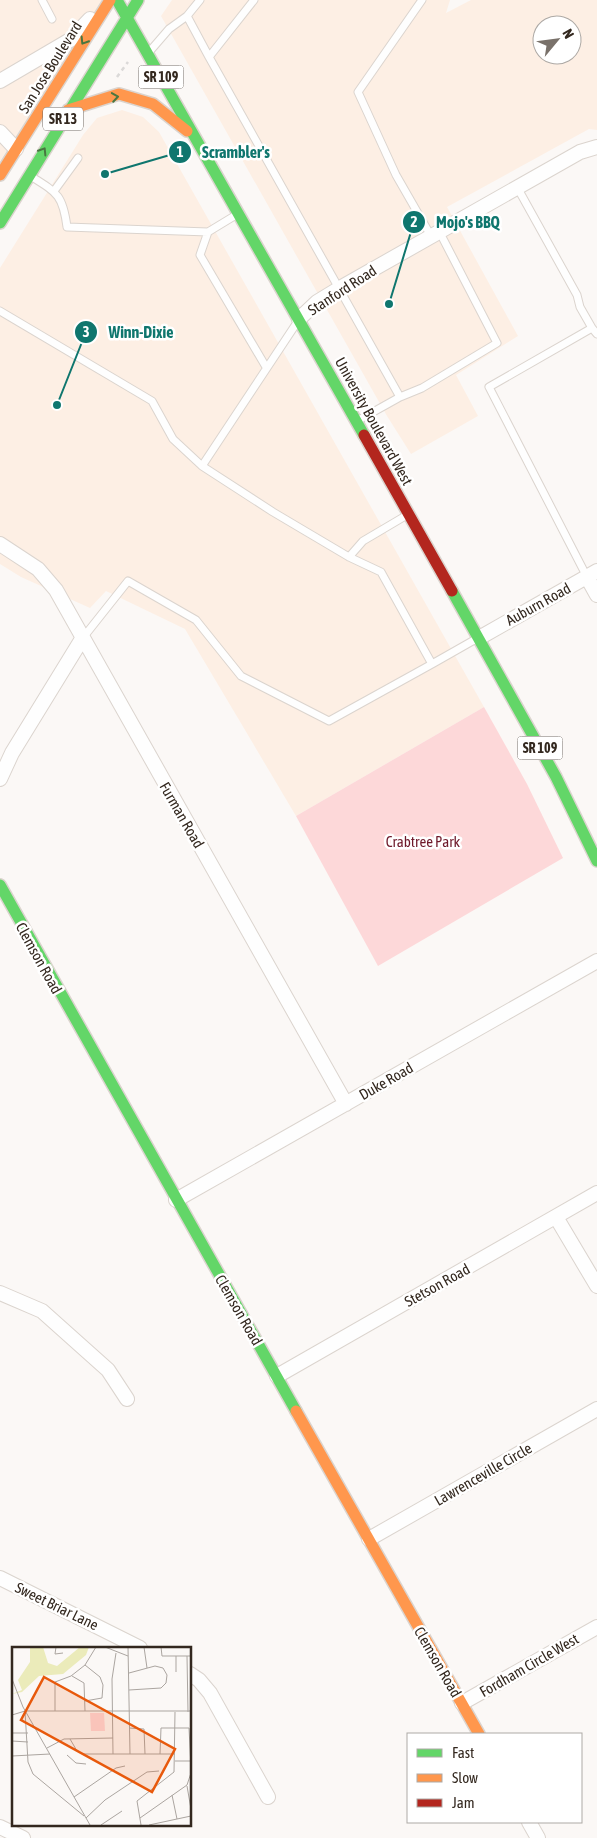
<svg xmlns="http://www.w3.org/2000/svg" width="597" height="1838" viewBox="0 0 597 1838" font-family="'Asap Condensed',sans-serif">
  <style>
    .built { fill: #fdefe4; fill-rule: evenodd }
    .green { fill: #fdd8d9 }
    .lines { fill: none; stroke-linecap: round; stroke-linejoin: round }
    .lane-casing { stroke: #dbd4ce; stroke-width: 9 }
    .street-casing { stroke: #dbd4ce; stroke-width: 16 }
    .fast-casing { stroke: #dbd4ce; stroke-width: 14 }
    .slow-casing { stroke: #dbd4ce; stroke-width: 14 }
    .jam-casing { stroke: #dbd4ce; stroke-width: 14 }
    .path { stroke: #dbd9d8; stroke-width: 2.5; stroke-dasharray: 4 4; stroke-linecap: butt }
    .lane { stroke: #fefefe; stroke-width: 7 }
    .street { stroke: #fefefe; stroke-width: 14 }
    .fast { stroke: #63d668; stroke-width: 11 }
    .slow { stroke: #ff974d; stroke-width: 11 }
    .jam { stroke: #b3261e; stroke-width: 11 }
    .oneway { stroke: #497640 }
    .labels { text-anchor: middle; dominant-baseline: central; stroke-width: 5; stroke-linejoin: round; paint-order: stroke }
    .shield { fill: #fff; stroke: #706862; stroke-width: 1 }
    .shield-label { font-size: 14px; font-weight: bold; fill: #33281f }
    .street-label { font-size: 15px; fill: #33281f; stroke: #fff }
    .park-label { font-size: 15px; fill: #6e192a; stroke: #fff }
    .inset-road { fill: none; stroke: #aba5a0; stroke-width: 1 }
    .view { fill: #e8590c; fill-opacity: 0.15; stroke: #e8590c; stroke-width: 2.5 }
    .inset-edge { fill: none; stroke: #33281f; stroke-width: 2.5 }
    .leader { fill: none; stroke: #0f766e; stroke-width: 2 }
    .callout-dot { fill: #0f766e; stroke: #fff; stroke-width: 2 }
    .mark-label { font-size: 15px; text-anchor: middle; font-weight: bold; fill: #fff }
    .callout-label { font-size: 16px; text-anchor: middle; font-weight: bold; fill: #0f766e; stroke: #fff; stroke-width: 5; stroke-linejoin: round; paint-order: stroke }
  </style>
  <rect width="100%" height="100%" fill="#fbf8f6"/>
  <path class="built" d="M0 0H106L0 161Z
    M172 0H450L446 13 471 0H597V130L589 129 447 207 518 336 456 375 478 416 411 454 387 416 161 16ZM542 25H572V55H542Z
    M122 110 143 117 159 132 484 707 296 816 185 629 106 591 90 608 21 577 0 564V268L83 135 97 118Z"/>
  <path class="green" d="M484 707 527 784 563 858 378 966 296 816Z"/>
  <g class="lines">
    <defs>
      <path id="lane" d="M42 0 52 19
        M254 0 209 57 400 397 357 421
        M422 0 358 92 396 175 431 236
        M187 16 200 0
        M150 51 169 29 187 16 209 57
        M32 177C58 193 63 196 67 227L208 232 236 215
        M517 187 577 295 580 307 592 328 489 387 587 577
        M54 191 78 158
        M208 232 200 255 266 367
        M0 311 152 401 173 439 202 466
        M592 328 597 334
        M400 397 422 388 497 343 439 231
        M349 557 363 541 407 515
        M82 639 128 581 196 620 241 676 329 721 432 664 381 572 349 557 273 512 202 466 296 324
        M432 664 476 639"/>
      <path id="street" d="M0 81 70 40 90 19
        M0 132 16 149
        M299 319 317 302 340 288 580 152 597 147
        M0 544 38 569 56 590 346 1104
        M587 577 597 595
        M479 638 597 571
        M0 779 12 753 82 639
        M176 1200 597 961
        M556 1217 597 1286
        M0 1293 42 1311 108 1370 127 1399
        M277 1376 597 1193
        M369 1539 597 1409
        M0 1578 140 1648
        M190 1674 199 1680 210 1693 268 1797
        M462 1703 597 1627
        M529 1822 538 1838
        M0 1827 23 1838"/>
      <path id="fast" d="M117 0 364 435
        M0 223 138 0
        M452 591 556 777 597 861
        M0 885 296 1411"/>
      <path id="slow" d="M68 110 119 94 153 104 187 131
        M0 175 110 0
        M296 1411 479 1734"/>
      <path id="jam" d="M364 435 452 591"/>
    </defs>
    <use href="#lane" class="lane-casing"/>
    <use href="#street" class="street-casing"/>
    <use href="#fast" class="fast-casing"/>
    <use href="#slow" class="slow-casing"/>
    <use href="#jam" class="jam-casing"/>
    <path class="path" d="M117 77 128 62"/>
    <use href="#lane" class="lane"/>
    <use href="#street" class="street"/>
    <use href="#fast" class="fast"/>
    <use href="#slow" class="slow"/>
    <use href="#jam" class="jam"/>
  </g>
  <defs><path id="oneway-chevron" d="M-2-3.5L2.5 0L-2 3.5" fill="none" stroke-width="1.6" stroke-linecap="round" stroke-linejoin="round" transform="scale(1.25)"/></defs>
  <g class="oneway">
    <use href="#oneway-chevron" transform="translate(84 41) rotate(122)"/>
    <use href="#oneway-chevron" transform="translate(115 97) rotate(-9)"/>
    <use href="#oneway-chevron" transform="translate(43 151) rotate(-58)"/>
  </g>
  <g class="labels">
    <g class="shield">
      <rect x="138.5" y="65.5" width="45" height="23" rx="4"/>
      <rect x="43" y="107.5" width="40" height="23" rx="4"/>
      <rect x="517.5" y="736.5" width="45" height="23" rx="4"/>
    </g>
    <g class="shield-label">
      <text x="161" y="77">SR 109</text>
      <text x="63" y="119">SR 13</text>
      <text x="540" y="748">SR 109</text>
    </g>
    <g class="street-label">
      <text transform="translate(50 67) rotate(-58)">San Jose Boulevard</text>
      <text transform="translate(342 290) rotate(-33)">Stanford Road</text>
      <text transform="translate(374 421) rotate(61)">University Boulevard West</text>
      <text transform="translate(538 604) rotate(-29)">Auburn Road</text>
      <text transform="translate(182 815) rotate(60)">Furman Road</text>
      <text transform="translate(39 958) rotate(61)">Clemson Road</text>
      <text transform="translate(386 1081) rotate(-30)">Duke Road</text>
      <text transform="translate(437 1285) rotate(-29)">Stetson Road</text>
      <text transform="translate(239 1310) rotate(60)">Clemson Road</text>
      <text transform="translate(483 1474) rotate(-30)">Lawrenceville Circle</text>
      <text transform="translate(57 1606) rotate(26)">Sweet Briar Lane</text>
      <text transform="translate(438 1662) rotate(60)">Clemson Road</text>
      <text transform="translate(529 1665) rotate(-30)">Fordham Circle West</text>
    </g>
    <g class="park-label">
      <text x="423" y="841">Crabtree Park</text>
    </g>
  </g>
  <g transform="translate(12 1647)">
    <rect width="179" height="179" fill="#fbf8f6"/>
    <path d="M78 66H92L93 84H79Z" fill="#fdd8d9"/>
    <path d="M18 0H31L36 16 45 19 68 0H77L74 8 51 27 27 29 10 45 0 47 10 43 6 33 18 15Z" fill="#ebebba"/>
    <path class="inset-road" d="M44 0 43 7 51 6M93 0 116 9M116 0 118 107M132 0 135 21M149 0 150 9H179M164 9V25M175 9 176 65M73 18 88 30 91 38 90 51 73 54M117 26 143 19 151 21 155 28 154 36 149 41 117 43M60 29 72 36 73 64M0 32 11 60 78 178M13 64H179M43 64V35L59 29 73 18 84 0M0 68 13 64 16 115 21 127 72 169M117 81 132 82 133 107M0 86H16M58 92 65 104 71 107H163M0 94 16 95M35 101 52 92 101 91M101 107 100 32 104 6M148 107 149 81H177L179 120M55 108 64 116 74 117M0 109 38 107M163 114H179M175 139 179 162M160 148 165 172M62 150 104 121 113 119M74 171 93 153 135 125 147 124M128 171 175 138 179 126M89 178 110 164M129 178 125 154 162 125 163 65M137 178 179 169"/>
    <path class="view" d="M32 30 163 102 140 145 9 73Z"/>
    <rect width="179" height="179" class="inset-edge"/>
  </g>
  <path class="leader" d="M105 174L180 152M389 304L414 222M57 405L86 332"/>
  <g class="callout-dot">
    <circle cx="105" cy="174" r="5"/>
    <circle cx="389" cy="304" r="5"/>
    <circle cx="57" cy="405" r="5"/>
    <circle cx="180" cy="152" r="12"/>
    <circle cx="414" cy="222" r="12"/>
    <circle cx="86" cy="332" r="12"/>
  </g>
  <g class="mark-label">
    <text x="180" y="157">1</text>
    <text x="414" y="227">2</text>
    <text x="86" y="337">3</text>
  </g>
  <g class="callout-label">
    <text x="236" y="158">Scrambler's</text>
    <text x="468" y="228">Mojo's BBQ</text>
    <text x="141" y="338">Winn-Dixie</text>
  </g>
  <rect x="407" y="1733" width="175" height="90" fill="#ffffff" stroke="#ada9a5"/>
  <rect x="417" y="1749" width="25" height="8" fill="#63d668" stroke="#ada9a5"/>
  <text x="452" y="1758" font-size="15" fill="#33281f">Fast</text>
  <rect x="417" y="1774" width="25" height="8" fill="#ff974d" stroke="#ada9a5"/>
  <text x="452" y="1783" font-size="15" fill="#33281f">Slow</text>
  <rect x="417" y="1799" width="25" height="8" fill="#b3261e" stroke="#ada9a5"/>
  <text x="452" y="1808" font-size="15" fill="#33281f">Jam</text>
  <g transform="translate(557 40) rotate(61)"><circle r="24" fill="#ffffff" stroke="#ada9a5"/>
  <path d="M0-4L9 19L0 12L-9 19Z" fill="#79716a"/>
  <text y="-8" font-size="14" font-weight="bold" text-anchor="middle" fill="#33281f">N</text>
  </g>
</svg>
